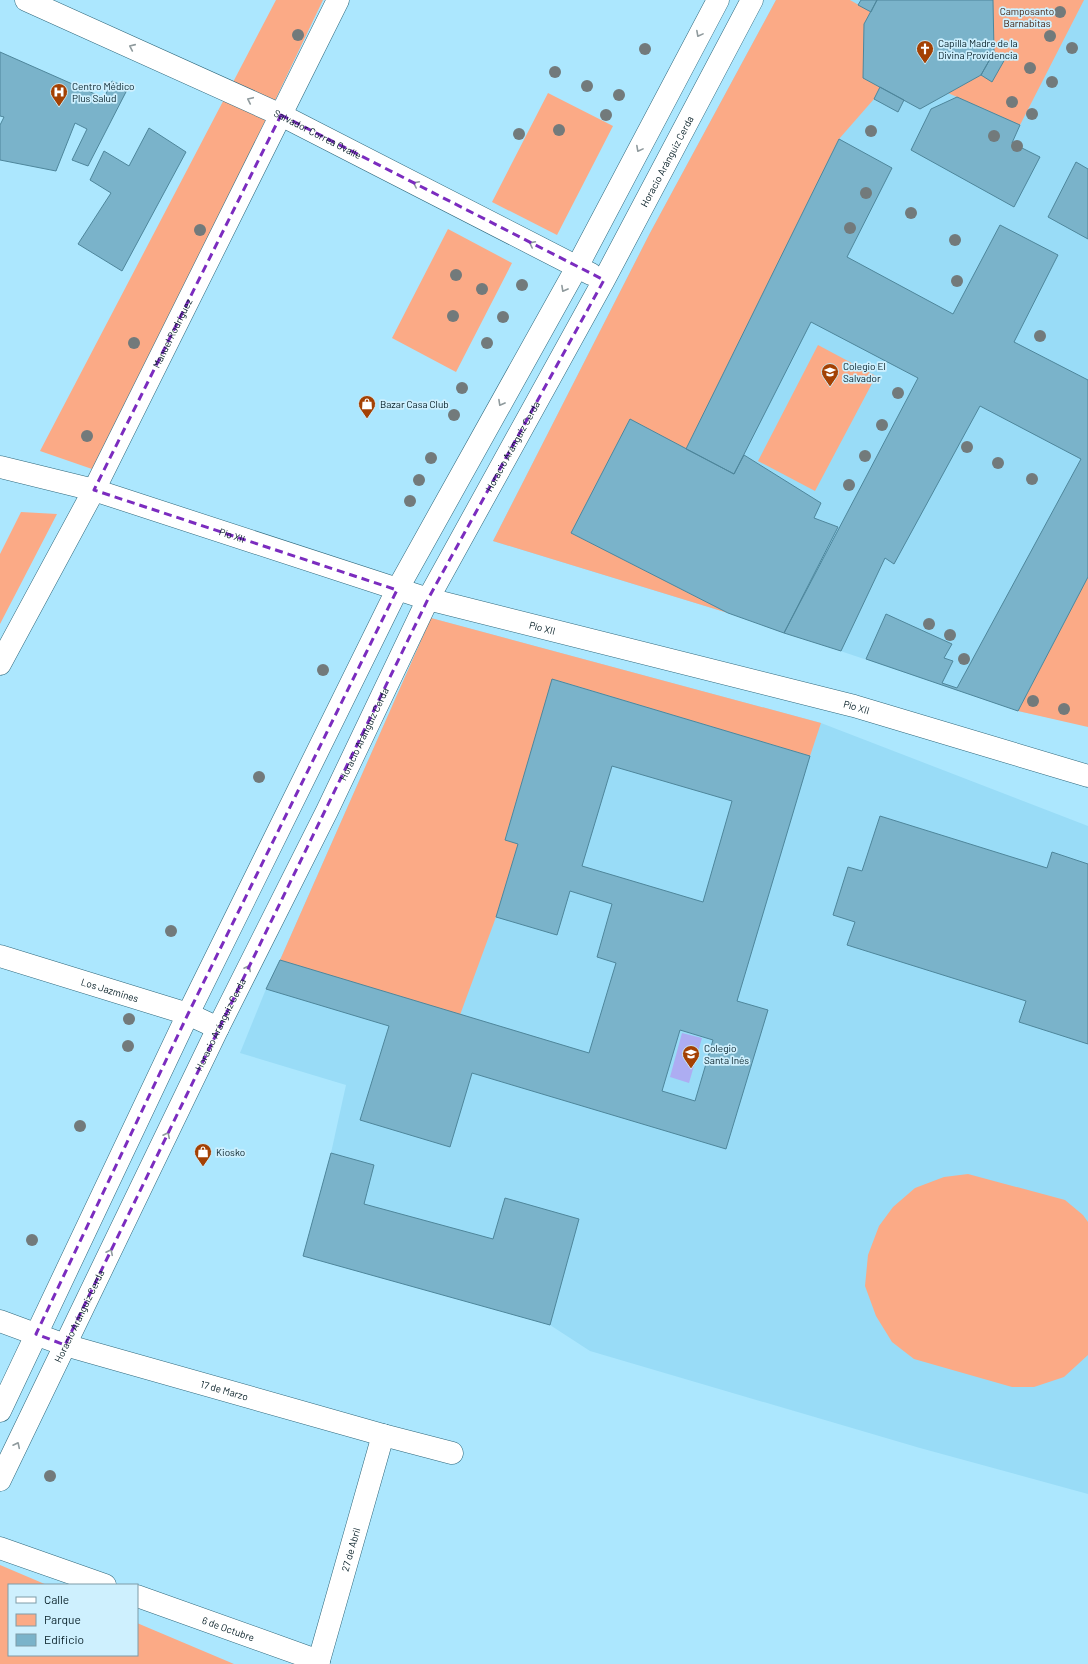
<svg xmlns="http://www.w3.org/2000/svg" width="1088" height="1664" viewBox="0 0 1088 1664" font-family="Barlow,sans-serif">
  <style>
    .built { fill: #99dcf7 }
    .green { fill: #fbaa86 }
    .water { fill: #adadf2 }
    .building { fill: #7ab3ca; stroke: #4e869b; fill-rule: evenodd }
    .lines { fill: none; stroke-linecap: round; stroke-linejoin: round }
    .minor-casing { stroke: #2e677b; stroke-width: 23 }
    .minor { stroke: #fff; stroke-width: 22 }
    .tree { fill: #727a7b }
    .oneway { stroke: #8f9a9d }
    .marked { fill: none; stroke: #7b2cbf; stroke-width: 3; stroke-dasharray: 8 5; stroke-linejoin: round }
    .labels { text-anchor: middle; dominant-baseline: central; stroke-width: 3.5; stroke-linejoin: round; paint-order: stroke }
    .park-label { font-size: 10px; fill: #43200f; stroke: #cef0fe }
    .poi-label { font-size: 10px; fill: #061e26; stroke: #cef0fe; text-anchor: start }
    .street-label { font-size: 10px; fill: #061e26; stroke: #cef0fe }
  </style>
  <rect width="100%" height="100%" fill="#ace7fe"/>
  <path class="built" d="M776 0H1088V726L1018 711 728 613 493 541 650 233Z
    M431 618 821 723 1088 826V1494L920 1448 590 1351 550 1325 303 1256 331 1153 346 1085 240 1053 266 989 280 960Z"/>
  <path class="green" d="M276 0H323L256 140 92 469 40 451Z
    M776 0H850L871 12 864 24 863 77 880 87 874 99 839 139 686 449 630 419 571 533 728 613 493 541 650 233Z
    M993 0H1084L1020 125 948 93 981 75 992 81 1005 59 994 52Z
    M548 93 613 126 557 235 492 202Z
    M448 229 512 263 456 372 392 338Z
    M818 345 876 376 815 491 758 461Z
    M21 512 57 514 0 624V554Z
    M1088 577V727L1018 711Z
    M431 618 821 723 810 756 553 679 505 839 518 844 496 917 460 1015 280 960Z
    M968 1174 1065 1200 1083 1215 1088 1222V1355L1064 1377 1034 1387H1012L914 1359 892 1342 876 1316 865 1286 868 1255 879 1226 893 1207 915 1188 944 1177Z
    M0 1565 47 1585H9V1655H137V1623L234 1664H0Z"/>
  <path class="water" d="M682 1033 702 1038 689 1083 670 1077Z"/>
  <path class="building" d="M861 0H877L871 12 858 5Z
    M877 0H993L994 52 981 75 920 109 863 78 864 24Z
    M0 52 104 98 112 81 128 88 88 166 72 160 87 129 75 123 56 171 0 160V125L4 117 0 116Z
    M994 52 1005 59 992 82 981 75Z
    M880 87 904 100 898 112 874 99Z
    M957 97 1020 125 1012 143 1040 157 1014 207 911 150 931 109Z
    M149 128 186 152 122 271 78 244 111 193 90 180 104 151 129 166Z
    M839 139 892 168 847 257 953 314 1000 225 1058 255 1014 342 1088 380V577L1018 711 866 659 886 614 952 644 944 658 953 661 942 683 957 688 1081 459 980 406 894 564 885 558 841 651 784 633 918 378 811 322 734 474 686 449Z
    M1076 162 1088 169V239L1048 217Z
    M630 419 734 474 744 455 821 503 814 518 838 527 784 633 728 613 571 533Z
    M552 679 810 756 737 1001 768 1010 726 1149 472 1073 450 1147 360 1120 389 1026 266 989 280 960 589 1053 616 963 597 957 612 904 570 891 557 935 496 917 518 844 505 840ZM612 766 732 801 703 902 582 866ZM680 1030 713 1040 695 1101 662 1091Z
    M880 816 1047 868 1052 852 1088 864V1044L1019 1022 1026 1001 847 945 855 922 833 915 848 867 862 871Z
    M331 1153 374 1165 364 1204 493 1239 505 1198 579 1219 550 1325 303 1256Z"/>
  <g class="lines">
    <defs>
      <g id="minor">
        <path id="s1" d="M26 0 281 115 591 274"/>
        <path id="s2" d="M0 467 94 490 428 599 854 706 1088 776"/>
        <path id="s3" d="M0 664 94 490 338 0"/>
        <path id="s4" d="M0 956 188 1014 218 1028"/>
        <path id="s5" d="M0 1321 65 1345 383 1435 452 1453"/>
        <path d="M0 1411 188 1014 397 590 577 267 718 0"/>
        <path id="s6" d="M0 1480 218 1028 327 811 428 599 604 280 752 0"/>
        <path d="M0 1548 105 1585"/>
        <path id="s7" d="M137 1596 319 1661"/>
        <path id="s8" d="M318 1664 383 1435"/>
      </g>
    </defs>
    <use href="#minor" class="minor-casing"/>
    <use href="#minor" class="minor"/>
  </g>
  <g class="tree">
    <circle cx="1060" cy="12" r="6"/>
    <circle cx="298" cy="35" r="6"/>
    <circle cx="1050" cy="36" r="6"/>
    <circle cx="1072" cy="48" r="6"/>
    <circle cx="645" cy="49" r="6"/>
    <circle cx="1030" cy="68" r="6"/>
    <circle cx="555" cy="72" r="6"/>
    <circle cx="1052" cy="82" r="6"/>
    <circle cx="587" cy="86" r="6"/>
    <circle cx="619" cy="95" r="6"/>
    <circle cx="1012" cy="102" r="6"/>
    <circle cx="1032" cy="114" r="6"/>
    <circle cx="606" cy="115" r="6"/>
    <circle cx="559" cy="130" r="6"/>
    <circle cx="871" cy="131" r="6"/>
    <circle cx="519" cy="134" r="6"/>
    <circle cx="994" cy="136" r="6"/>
    <circle cx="1017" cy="146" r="6"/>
    <circle cx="866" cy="193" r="6"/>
    <circle cx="911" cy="213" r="6"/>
    <circle cx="850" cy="228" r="6"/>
    <circle cx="200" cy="230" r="6"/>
    <circle cx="955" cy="240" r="6"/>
    <circle cx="456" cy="275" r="6"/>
    <circle cx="957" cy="281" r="6"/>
    <circle cx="522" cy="285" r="6"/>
    <circle cx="482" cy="289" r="6"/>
    <circle cx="453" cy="316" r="6"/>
    <circle cx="503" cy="317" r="6"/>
    <circle cx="1040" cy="336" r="6"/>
    <circle cx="134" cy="343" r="6"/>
    <circle cx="487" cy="343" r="6"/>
    <circle cx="462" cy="388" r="6"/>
    <circle cx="898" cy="393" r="6"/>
    <circle cx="454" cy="415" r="6"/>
    <circle cx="882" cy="425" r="6"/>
    <circle cx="87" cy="436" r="6"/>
    <circle cx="967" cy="447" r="6"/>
    <circle cx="865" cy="456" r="6"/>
    <circle cx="431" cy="458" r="6"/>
    <circle cx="998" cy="463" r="6"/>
    <circle cx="1032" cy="479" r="6"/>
    <circle cx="419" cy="480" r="6"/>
    <circle cx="849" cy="485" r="6"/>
    <circle cx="410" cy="501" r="6"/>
    <circle cx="929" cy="624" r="6"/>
    <circle cx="950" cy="635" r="6"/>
    <circle cx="964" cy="659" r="6"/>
    <circle cx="323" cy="670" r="6"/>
    <circle cx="1033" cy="701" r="6"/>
    <circle cx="1064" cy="709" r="6"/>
    <circle cx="259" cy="777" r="6"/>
    <circle cx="171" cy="931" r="6"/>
    <circle cx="129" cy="1019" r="6"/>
    <circle cx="128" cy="1046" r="6"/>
    <circle cx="80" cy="1126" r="6"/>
    <circle cx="32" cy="1240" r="6"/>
    <circle cx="50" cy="1476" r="6"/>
  </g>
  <defs><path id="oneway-chevron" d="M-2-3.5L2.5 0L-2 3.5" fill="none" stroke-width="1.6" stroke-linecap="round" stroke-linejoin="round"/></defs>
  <g class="oneway">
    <use href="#oneway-chevron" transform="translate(699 34) rotate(118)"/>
    <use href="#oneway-chevron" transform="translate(132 47) rotate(-156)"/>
    <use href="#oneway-chevron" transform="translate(250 100) rotate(-155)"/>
    <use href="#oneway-chevron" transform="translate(639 149) rotate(118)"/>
    <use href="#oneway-chevron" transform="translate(416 184) rotate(-153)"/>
    <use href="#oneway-chevron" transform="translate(532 244) rotate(-153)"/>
    <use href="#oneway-chevron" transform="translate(564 289) rotate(119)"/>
    <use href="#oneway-chevron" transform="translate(501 403) rotate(119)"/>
    <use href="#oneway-chevron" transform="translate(248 968) rotate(-63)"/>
    <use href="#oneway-chevron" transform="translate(167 1135) rotate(-64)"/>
    <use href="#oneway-chevron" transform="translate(110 1252) rotate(-64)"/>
    <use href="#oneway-chevron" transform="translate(17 1445) rotate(-64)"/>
  </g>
  <path class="marked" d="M281 115 604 280 428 599 65 1345 36 1334 188 1014 397 590 94 490Z"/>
  <defs>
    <symbol id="church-pin" viewBox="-11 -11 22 30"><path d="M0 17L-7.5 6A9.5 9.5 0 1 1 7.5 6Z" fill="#a44103" stroke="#cef0fe"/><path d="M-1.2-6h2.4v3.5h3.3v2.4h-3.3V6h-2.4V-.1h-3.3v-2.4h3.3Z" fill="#fff"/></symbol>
    <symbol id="hospital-pin" viewBox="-11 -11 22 30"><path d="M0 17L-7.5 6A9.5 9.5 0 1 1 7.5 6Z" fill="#a44103" stroke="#cef0fe"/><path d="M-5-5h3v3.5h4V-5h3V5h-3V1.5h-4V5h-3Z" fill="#fff"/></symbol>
    <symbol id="school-pin" viewBox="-11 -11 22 30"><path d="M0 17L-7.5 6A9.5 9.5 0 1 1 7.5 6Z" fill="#a44103" stroke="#cef0fe"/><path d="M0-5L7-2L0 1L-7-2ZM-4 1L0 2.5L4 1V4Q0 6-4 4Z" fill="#fff"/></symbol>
    <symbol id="shop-pin" viewBox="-11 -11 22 30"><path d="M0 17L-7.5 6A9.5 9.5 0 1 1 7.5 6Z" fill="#a44103" stroke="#cef0fe"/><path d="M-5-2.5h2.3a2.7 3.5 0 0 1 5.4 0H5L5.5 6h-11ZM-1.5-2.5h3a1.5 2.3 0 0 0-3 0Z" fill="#fff"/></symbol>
  </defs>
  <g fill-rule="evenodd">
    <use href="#church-pin" x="915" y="39" width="20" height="27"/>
    <use href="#hospital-pin" x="49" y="82" width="20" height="27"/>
    <use href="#school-pin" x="820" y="362" width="20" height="27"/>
    <use href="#shop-pin" x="357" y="394" width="20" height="27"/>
    <use href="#school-pin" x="681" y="1044" width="20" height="27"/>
    <use href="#shop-pin" x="193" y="1142" width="20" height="27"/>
  </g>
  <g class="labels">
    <g class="park-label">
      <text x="1027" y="11">Camposanto<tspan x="1027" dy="12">Barnabitas</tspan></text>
    </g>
    <g class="poi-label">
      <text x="938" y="43">Capilla Madre de la<tspan x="938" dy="12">Divina Providencia</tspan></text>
      <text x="72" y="86">Centro Médico<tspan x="72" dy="12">Plus Salud</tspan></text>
      <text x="843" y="366">Colegio El<tspan x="843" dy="12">Salvador</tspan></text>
      <text x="380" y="404">Bazar Casa Club</text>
      <text x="704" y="1048">Colegio<tspan x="704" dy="12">Santa Inés</tspan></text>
      <text x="216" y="1152">Kiosko</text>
    </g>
    <g class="street-label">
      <text stroke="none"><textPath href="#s1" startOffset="321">Salvador Correa Ovalle</textPath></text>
      <text stroke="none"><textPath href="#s6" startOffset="1478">Horacio Aránguiz Cerda</textPath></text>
      <text stroke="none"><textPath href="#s3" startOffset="373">Manuel Rodríguez</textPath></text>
      <text stroke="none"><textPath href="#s6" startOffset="1154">Horacio Aránguiz Cerda</textPath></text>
      <text stroke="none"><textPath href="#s2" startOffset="242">Pío XII</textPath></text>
      <text stroke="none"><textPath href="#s2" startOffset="566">Pío XII</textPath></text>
      <text stroke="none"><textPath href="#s2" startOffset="890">Pío XII</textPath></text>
      <text stroke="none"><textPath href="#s6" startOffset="830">Horacio Aránguiz Cerda</textPath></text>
      <text stroke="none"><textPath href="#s4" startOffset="115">Los Jazmines</textPath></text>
      <text stroke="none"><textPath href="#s6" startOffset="506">Horacio Aránguiz Cerda</textPath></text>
      <text stroke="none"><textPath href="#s6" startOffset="182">Horacio Aránguiz Cerda</textPath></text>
      <text stroke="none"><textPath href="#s5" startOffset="235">17 de Marzo</textPath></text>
      <text stroke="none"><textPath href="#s8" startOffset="119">27 de Abril</textPath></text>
      <text stroke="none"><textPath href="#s7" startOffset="97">6 de Octubre</textPath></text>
    </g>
  </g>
  <rect x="8" y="1584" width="130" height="72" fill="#cef0fe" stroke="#7e9ca8"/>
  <rect x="16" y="1597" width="20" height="6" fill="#ffffff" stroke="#7e9ca8"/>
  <text x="44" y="1604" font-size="12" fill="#061e26">Calle</text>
  <rect x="16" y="1614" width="20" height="12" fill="#fbaa86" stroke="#7e9ca8"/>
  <text x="44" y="1624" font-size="12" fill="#061e26">Parque</text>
  <rect x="16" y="1634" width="20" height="12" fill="#7ab3ca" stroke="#7e9ca8"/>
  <text x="44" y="1644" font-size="12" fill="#061e26">Edificio</text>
</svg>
